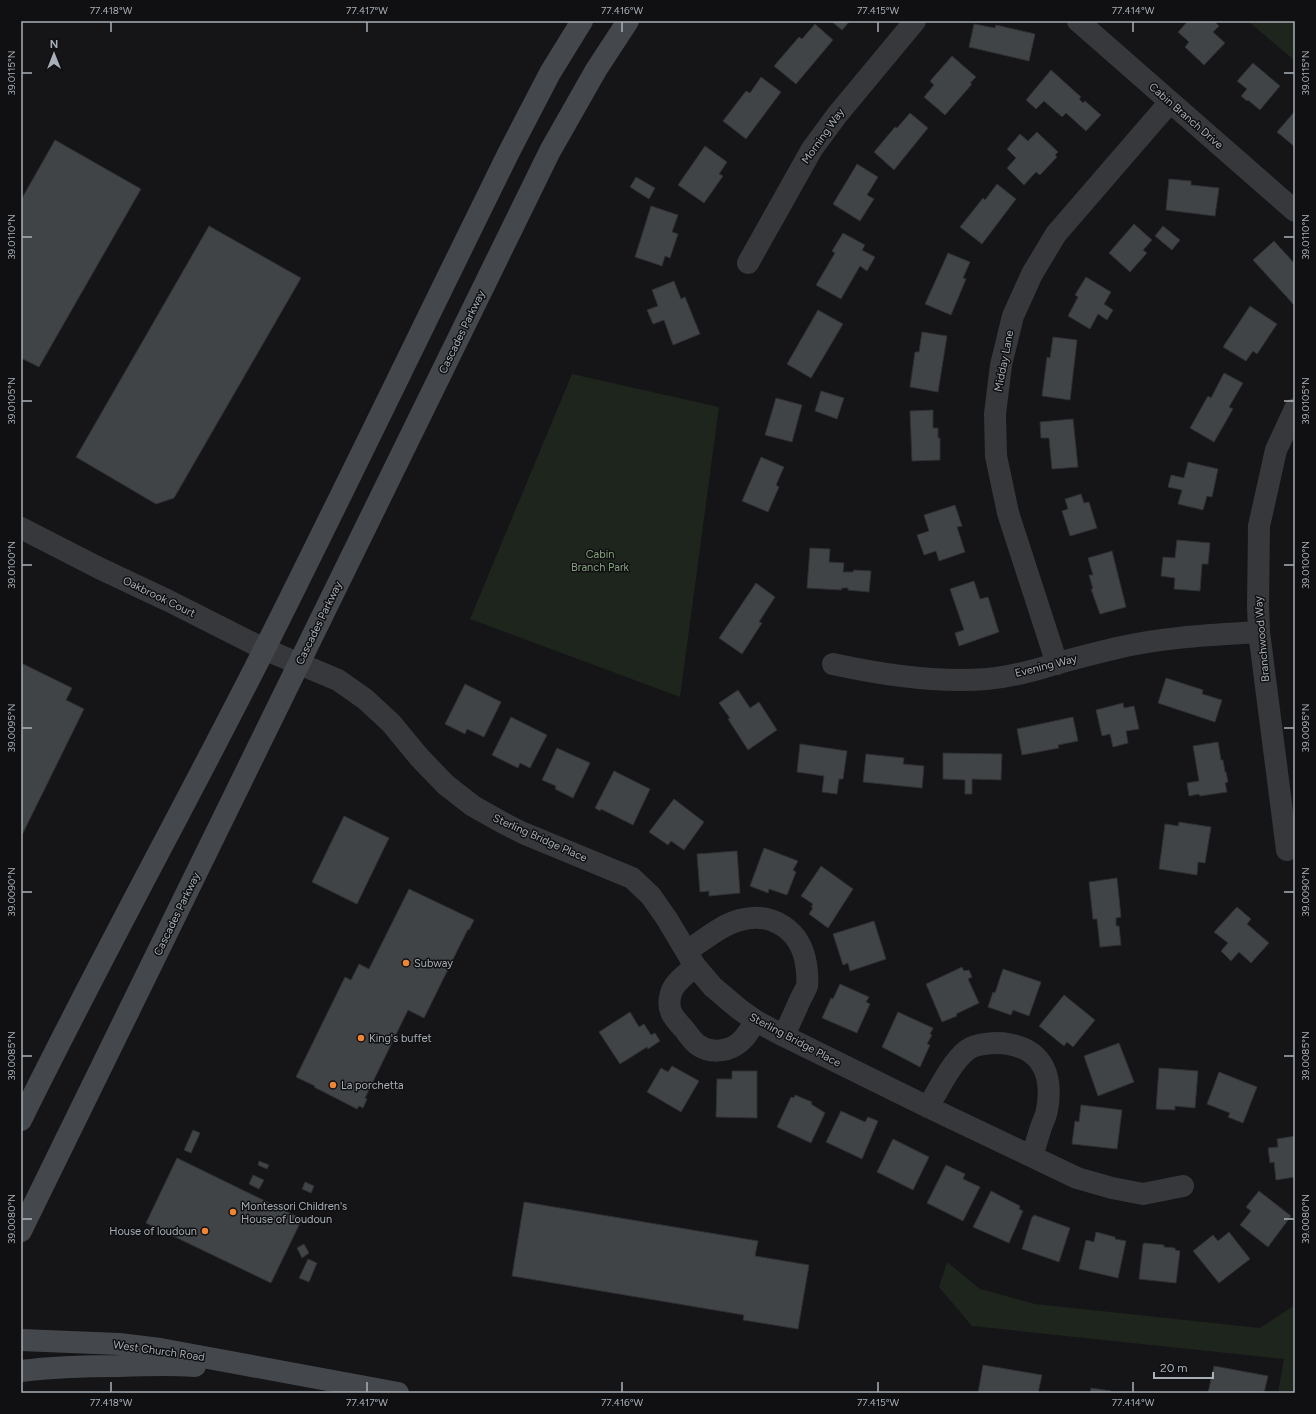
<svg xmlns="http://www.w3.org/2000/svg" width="1316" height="1414" viewBox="0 0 1316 1414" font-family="Figtree,sans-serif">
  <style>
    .green { fill: #1e251d }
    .building { fill: #414447; stroke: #2f3033 }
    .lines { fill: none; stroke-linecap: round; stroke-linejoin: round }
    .minor { stroke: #36383c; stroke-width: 22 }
    .secondary { stroke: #44484c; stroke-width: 22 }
    .ticks { fill: none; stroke: #a7afb7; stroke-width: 1.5 }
    .poi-dot { fill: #f08533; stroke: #101012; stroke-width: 1.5 }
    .labels { text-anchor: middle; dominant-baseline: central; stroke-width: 3; stroke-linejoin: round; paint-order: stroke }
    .street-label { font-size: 11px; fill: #a7afb7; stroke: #101012 }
    .park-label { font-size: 11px; fill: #84a27e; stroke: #101012 }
    .poi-label { font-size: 11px; fill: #a7afb7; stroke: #101012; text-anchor: start }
    .neatline { fill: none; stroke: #a7afb7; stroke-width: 1.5 }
    .ticks-label { font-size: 10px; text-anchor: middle; fill: #a7afb7 }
  </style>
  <rect width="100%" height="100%" fill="#151517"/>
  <path class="green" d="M1248 21H1295V61Z
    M572 374 719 407 680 697 470 619Z
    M947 1262 980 1289 1035 1304 1260 1328 1295 1305V1393H1278L1284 1359 972 1326 939 1287Z"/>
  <path class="building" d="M831 21H850L842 30Z
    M1188 21H1214L1219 26 1213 32 1225 43 1204 65 1185 47 1189 42 1178 32Z
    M815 24 833 40 796 84 774 66 799 37 802 39Z
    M974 24 995 28 996 25 1035 34 1029 61 969 47Z
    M952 56 976 77 970 83 972 84 945 115 924 97 934 85 930 81Z
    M1253 63 1280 86 1260 110 1248 100 1247 101 1241 96 1247 89 1237 81Z
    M1051 70 1081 97 1079 99 1083 103 1085 101 1101 115 1086 131 1066 113 1062 117 1044 101 1036 109 1026 100Z
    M761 77 781 92 746 139 723 121 746 91 750 93Z
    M1295 111V147L1277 132Z
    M910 113 928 128 894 170 874 152 895 127 897 128Z
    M1037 132 1058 152 1055 155 1057 157 1040 175 1036 172 1024 185 1007 168 1016 158 1007 149 1020 134 1028 141Z
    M55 140 141 189 39 367 21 358V200Z
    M705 146 727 162 719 174 723 176 704 203 678 185Z
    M857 164 878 177 867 195 874 199 860 221 833 204Z
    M636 177 655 188 649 199 630 187Z
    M1169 179 1191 181V185L1219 188 1215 216 1166 210Z
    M997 184 1016 199 982 244 960 227 983 198 985 200Z
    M651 206 678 215 672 232 678 234 670 258 665 256 662 266 635 257Z
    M1134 224 1152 240 1143 250 1147 253 1130 272 1109 253Z
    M209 226 301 278 174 498 156 504 76 457Z
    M1163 226 1180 240 1172 250 1155 236Z
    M843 233 865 245 862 250 875 257 867 271 860 266 841 299 816 285 835 253 832 251Z
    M1274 241 1295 264V304L1294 305 1253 260Z
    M948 253 970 262 963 278 966 279 951 315 925 304Z
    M1086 277 1111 292 1104 304 1113 310 1107 320 1098 314 1090 329 1068 316 1078 297 1075 295Z
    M674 281 681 299 685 297 700 334 673 345 664 320 653 324 647 310 658 306 652 290Z
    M1250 306 1277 324 1257 354 1253 351 1246 361 1223 347Z
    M818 310 843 324 811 378 787 364Z
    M922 332 947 336 938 392 910 387 915 352H919Z
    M1053 337 1077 340 1070 400 1042 396 1047 357 1050 358Z
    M1224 373 1243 383 1229 407 1233 409 1214 442 1190 428 1208 396 1211 398Z
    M821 391 844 398 837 419 815 411Z
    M776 398 802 405 792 442 765 435Z
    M933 410V428H938V438H940V460L912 461 910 411Z
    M1073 419 1078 467 1052 469 1049 438H1041L1040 422Z
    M761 457 784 467 776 485 779 487 768 512 742 501Z
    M1188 462 1218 469 1212 497 1207 496 1203 510 1178 504 1182 490 1168 487 1171 475 1184 478Z
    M1081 494 1084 503 1089 502 1097 528 1070 536 1062 511 1068 509 1065 499Z
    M955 505 962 526 957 527 965 552 939 561 936 551 924 555 917 535 929 531 924 515Z
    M1177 540 1210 543 1208 564H1202L1200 591 1174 589 1175 578 1161 576 1163 557 1175 558Z
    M810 548 830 549 829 562 844 563 843 572H853L854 570 871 571 869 592 848 590V588H842L841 590 807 588Z
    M1112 551 1126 607 1100 614 1091 589H1093L1089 575H1093L1088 558Z
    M974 581 980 599 988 597 999 632 959 646 955 633 964 630 950 589Z
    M756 583 775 597 759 622 762 623 742 654 719 638Z
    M21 663 72 688 66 700 84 709 21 837Z
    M1166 678 1203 690 1202 694 1222 700 1215 722 1158 703Z
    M465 684 501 702 484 737 467 729 465 734 445 724Z
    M738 690 750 708 759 702 777 730 748 750 728 719 730 718 719 703Z
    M1123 703 1124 708 1134 706 1139 729 1126 731 1128 743 1113 747 1110 734 1102 736 1096 710Z
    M511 717 547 735 530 768 520 763 518 768 492 755Z
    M1073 717 1078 741 1058 745 1059 748 1022 755 1017 729Z
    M1218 742 1221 760H1223L1225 772H1226L1228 782 1225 783 1227 792 1200 796 1199 794 1189 796 1187 783 1199 781 1193 746Z
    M800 744 847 751 843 779H839L837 794 822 792 824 776 797 772Z
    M557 748 590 763 573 798 555 789 556 786 542 780Z
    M943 753 1002 754 1001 780 972 779V794H965V780L943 779Z
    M866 754 904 758 903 764 924 766 922 788 863 782Z
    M614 771 650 789 633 825 601 809 600 811 595 808Z
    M674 799 704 822 684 850 671 841 668 845 649 832Z
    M344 816 389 838 357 904 312 882Z
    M1179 822 1211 827 1205 863 1198 862 1197 875 1159 869 1165 824 1178 826Z
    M764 848 798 861 793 870 796 872 787 895 769 889 768 893 750 886Z
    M737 851 740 893 709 896V891L700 892 697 854Z
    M821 866 853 889 828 928 809 914 813 908 811 907 813 904 801 896Z
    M1117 878 1121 917 1116 918V926H1119L1121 945 1100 947 1097 919H1093L1089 882Z
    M409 889 474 920 469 930 468 929 424 1018 408 1010 365 1098 367 1099 363 1108 359 1106 357 1109 314 1087 315 1086 296 1077 345 977 351 980 359 964 369 969Z
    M1237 907 1251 919 1247 924 1269 943 1251 963 1239 952 1231 961 1221 951 1228 943 1214 932Z
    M874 921 886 959 850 971 848 963 843 965 833 934Z
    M962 967 964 971 969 970 972 977 968 979 979 1003 956 1014 957 1016 942 1022 926 984Z
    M1003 969 1041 982 1029 1016 1013 1010 1011 1015 988 1007 993 992 995 993Z
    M840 984 869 997 866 1002 870 1004 857 1033 822 1018 831 998 833 999Z
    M1064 995 1095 1020 1073 1047 1067 1042 1064 1046 1039 1026Z
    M630 1012 639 1027 644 1024 651 1035 655 1033 660 1041 648 1049 647 1047 620 1064 599 1032Z
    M898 1012 933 1028 930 1034 932 1035 927 1044 930 1045 920 1067 882 1047Z
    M1119 1043 1134 1082 1098 1096 1084 1056Z
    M672 1066 699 1081 681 1112 647 1092 661 1068 668 1072Z
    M1159 1068 1198 1071 1195 1108 1175 1106V1110L1156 1109Z
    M732 1071H757V1118L716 1117 717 1079H732Z
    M1219 1072 1257 1087 1243 1123 1228 1117 1230 1113 1207 1104Z
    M795 1095 812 1102 811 1104 825 1113 811 1143 777 1127 791 1097 794 1098Z
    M1081 1105 1122 1110 1117 1149 1072 1144 1075 1121 1079 1122Z
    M841 1111 865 1122 868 1117 878 1121 862 1159 826 1142Z
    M193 1130 200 1133 191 1153 184 1150Z
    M1295 1136V1177L1276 1180 1274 1162 1270 1163 1268 1148 1278 1147 1277 1139Z
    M893 1139 929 1157 913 1190 877 1172Z
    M177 1158 302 1219 271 1283 146 1223Z
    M259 1161 269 1165 267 1169 258 1165Z
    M946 1165 965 1174 963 1179 980 1187 963 1221 927 1203Z
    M253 1175 264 1180 259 1189 249 1184Z
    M305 1182 314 1186 311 1193 302 1189Z
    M991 1191 1020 1206 1019 1209 1023 1211 1009 1243 973 1227Z
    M1259 1191 1291 1216 1268 1247 1240 1225 1251 1211 1246 1207Z
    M524 1202 758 1241 755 1256 809 1265 798 1329 743 1320 744 1315 512 1276Z
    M1034 1215 1070 1228 1059 1262 1022 1249 1032 1217H1033Z
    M1096 1232 1115 1237V1239L1126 1241 1118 1278 1079 1269 1086 1240 1094 1242Z
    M1229 1232 1250 1259 1219 1283 1193 1251 1213 1235 1218 1241Z
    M1144 1243 1164 1245V1247L1175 1248V1250L1180 1251 1176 1283 1139 1279 1143 1244H1144Z
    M304 1244 309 1253 302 1258 297 1248Z
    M308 1259 317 1263 309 1282 299 1278Z
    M983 1365 1042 1375 1038 1393H978Z
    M1214 1366 1268 1376 1264 1393H1208Z
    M1091 1388 1111 1391V1393H1090Z"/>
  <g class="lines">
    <path class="minor" d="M1078 21 1295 211
      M748 263 812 149 837 115 915 21
      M21 528 99 568 169 601 264 649 338 680 365 699 391 723 419 757 446 785 473 806 505 824 523 833 632 878 651 896 667 919 695 966 713 987 739 1009 756 1021 784 1036 928 1107 1077 1178 1112 1188 1143 1194 1183 1186
      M833 664C883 675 936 683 987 679 1010 677 1033 671 1055 664 1076 658 1096 653 1117 648 1164 637 1211 635 1259 632
      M1057 664 1008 513 996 456 995 414 1001 365 1013 316 1032 274 1056 234 1170 102
      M1287 850 1259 632 1258 606 1259 526 1276 450 1295 409
      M687 951C704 940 721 925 740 920 773 911 801 931 806 964 807 971 808 979 807 986 805 991 802 996 800 1000 795 1012 789 1024 784 1036
      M695 966C687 974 674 982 671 993 666 1010 673 1017 684 1029 688 1034 693 1042 698 1045 709 1053 725 1052 736 1045 745 1040 750 1029 756 1021
      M928 1107C939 1089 951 1063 967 1050 976 1043 998 1042 1008 1044 1044 1050 1053 1077 1047 1110 1046 1116 1043 1122 1041 1127 1038 1137 1035 1147 1032 1156"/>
    <path class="secondary" d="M21 1120C99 961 184 808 264 650 347 485 427 318 509 152L550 73 582 21
      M21 1231 550 151 596 70 628 21
      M21 1340 119 1344 160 1349 398 1393
      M21 1371C53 1367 86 1366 119 1366 144 1365 169 1364 195 1366"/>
  </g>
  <path class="ticks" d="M111 22V32M367 22V32M622 22V32M878 22V32M1133 22V32M22 73H32M1284 73H1294M22 237H32M1284 237H1294M22 401H32M1284 401H1294M22 565H32M1284 565H1294M22 728H32M1284 728H1294M22 892H32M1284 892H1294M22 1056H32M1284 1056H1294M22 1219H32M1284 1219H1294M111 1382V1392M367 1382V1392M622 1382V1392M878 1382V1392M1133 1382V1392"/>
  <g class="poi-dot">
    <circle cx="406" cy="963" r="4"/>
    <circle cx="361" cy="1038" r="4"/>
    <circle cx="333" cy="1085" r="4"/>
    <circle cx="233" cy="1212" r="4"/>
    <circle cx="205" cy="1231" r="4"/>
  </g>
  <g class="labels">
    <g class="street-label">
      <text transform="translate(1186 116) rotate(41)">Cabin Branch Drive</text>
      <text transform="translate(823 136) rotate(-55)">Morning Way</text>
      <text transform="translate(462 332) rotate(-64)">Cascades Parkway</text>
      <text transform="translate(1004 361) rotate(-79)">Midday Lane</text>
      <text transform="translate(159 597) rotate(26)">Oakbrook Court</text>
      <text transform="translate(319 623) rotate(-64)">Cascades Parkway</text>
      <text transform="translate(1262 639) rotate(-95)">Branchwood Way</text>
      <text transform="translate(1046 666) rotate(-14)">Evening Way</text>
      <text transform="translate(540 838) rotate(24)">Sterling Bridge Place</text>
      <text transform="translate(177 914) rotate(-64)">Cascades Parkway</text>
      <text transform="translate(795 1040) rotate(28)">Sterling Bridge Place</text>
      <text transform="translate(159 1351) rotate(8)">West Church Road</text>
    </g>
    <g class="park-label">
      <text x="600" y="554">Cabin<tspan x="600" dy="13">Branch Park</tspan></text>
    </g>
    <g class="poi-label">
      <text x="414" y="963">Subway</text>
      <text x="369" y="1038">King's buffet</text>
      <text x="341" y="1085">La porchetta</text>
      <text x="241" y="1206">Montessori Children's<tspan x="241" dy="13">House of Loudoun</tspan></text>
      <text x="197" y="1231" text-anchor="end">House of loudoun</text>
    </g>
  </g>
  <rect width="1316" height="1414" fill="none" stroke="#101012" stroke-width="44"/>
  <g transform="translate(54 54)" stroke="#101012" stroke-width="3" paint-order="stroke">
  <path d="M0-3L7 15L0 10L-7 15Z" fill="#a7afb7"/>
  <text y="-6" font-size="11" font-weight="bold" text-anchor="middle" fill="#a7afb7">N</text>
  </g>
  <path d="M1154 1372v6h59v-6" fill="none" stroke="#a7afb7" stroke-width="2"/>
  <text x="1160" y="1372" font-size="12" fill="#a7afb7" stroke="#101012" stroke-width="3" paint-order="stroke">20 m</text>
  <rect x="22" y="22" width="1272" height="1370" class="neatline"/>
  <g class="ticks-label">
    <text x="111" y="14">77.418°W</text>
    <text x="367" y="14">77.417°W</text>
    <text x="622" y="14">77.416°W</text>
    <text x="878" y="14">77.415°W</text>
    <text x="1133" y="14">77.414°W</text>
    <text transform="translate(11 73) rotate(-90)" y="4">39.0115°N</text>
    <text transform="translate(1305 73) rotate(-90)" y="4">39.0115°N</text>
    <text transform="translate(11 237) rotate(-90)" y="4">39.0110°N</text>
    <text transform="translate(1305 237) rotate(-90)" y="4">39.0110°N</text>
    <text transform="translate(11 401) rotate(-90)" y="4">39.0105°N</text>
    <text transform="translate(1305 401) rotate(-90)" y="4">39.0105°N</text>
    <text transform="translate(11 565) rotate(-90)" y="4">39.0100°N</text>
    <text transform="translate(1305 565) rotate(-90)" y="4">39.0100°N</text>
    <text transform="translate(11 728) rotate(-90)" y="4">39.0095°N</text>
    <text transform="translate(1305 728) rotate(-90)" y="4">39.0095°N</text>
    <text transform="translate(11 892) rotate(-90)" y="4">39.0090°N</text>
    <text transform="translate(1305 892) rotate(-90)" y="4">39.0090°N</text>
    <text transform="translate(11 1056) rotate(-90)" y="4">39.0085°N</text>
    <text transform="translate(1305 1056) rotate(-90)" y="4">39.0085°N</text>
    <text transform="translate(11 1219) rotate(-90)" y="4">39.0080°N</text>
    <text transform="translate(1305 1219) rotate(-90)" y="4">39.0080°N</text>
    <text x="111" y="1406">77.418°W</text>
    <text x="367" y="1406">77.417°W</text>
    <text x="622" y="1406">77.416°W</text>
    <text x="878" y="1406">77.415°W</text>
    <text x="1133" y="1406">77.414°W</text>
  </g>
</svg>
